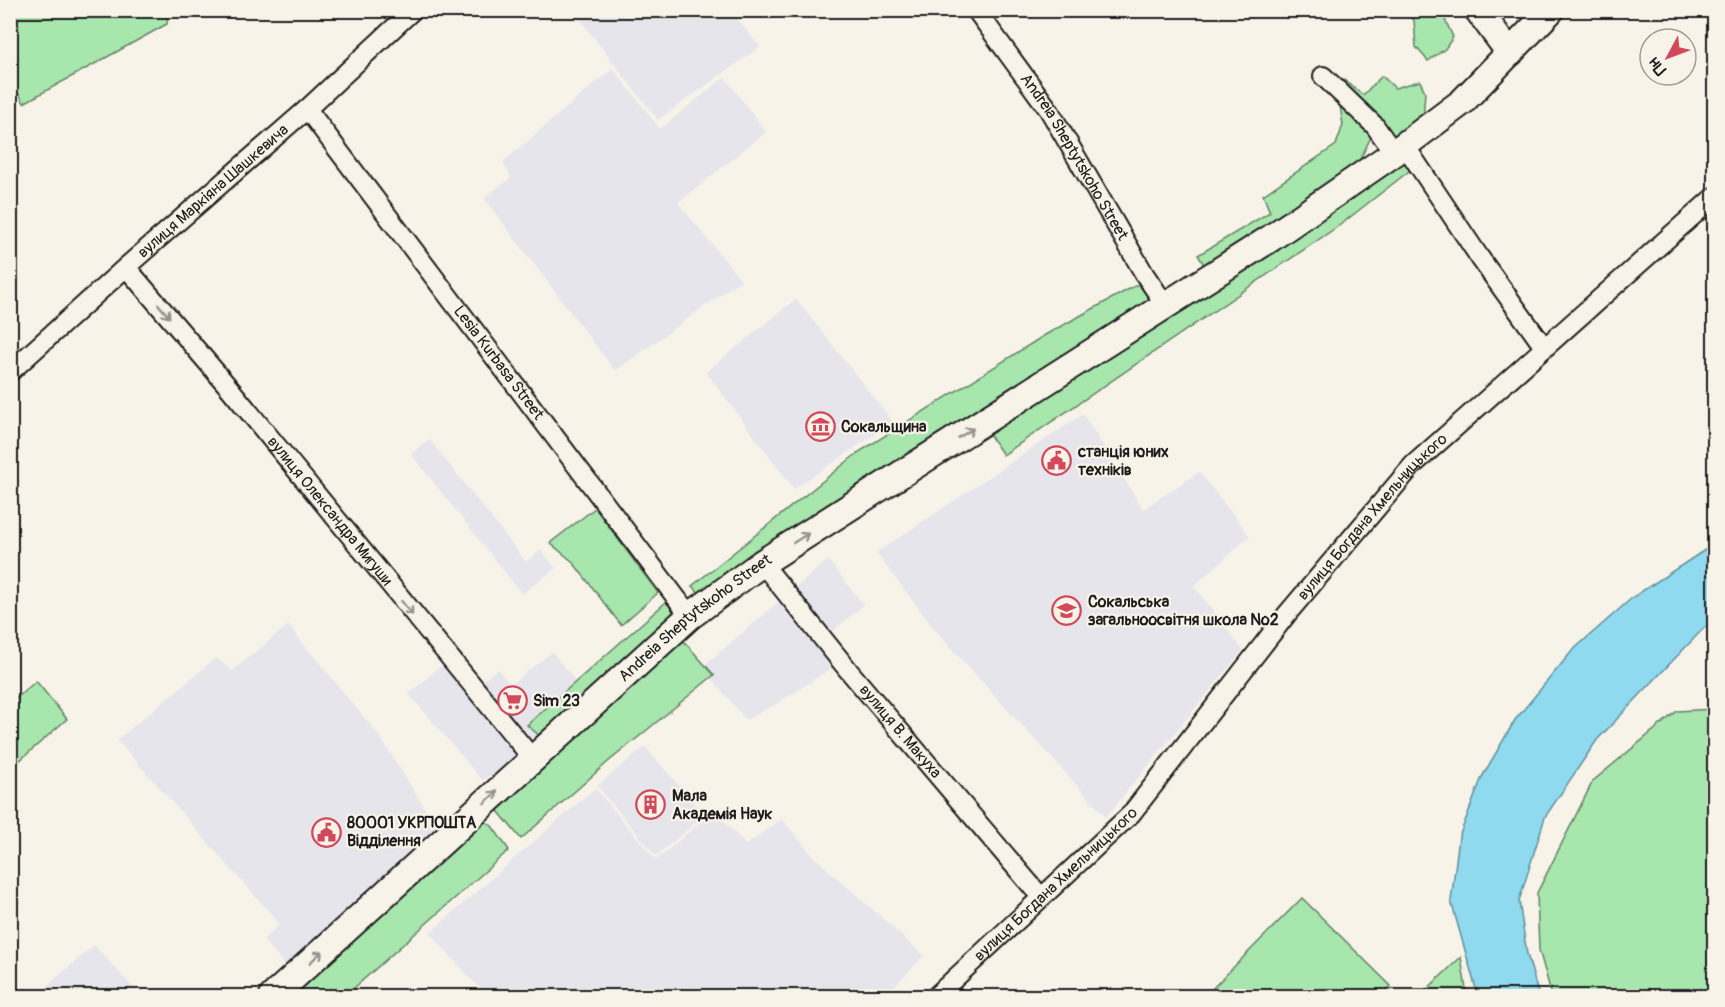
<svg xmlns="http://www.w3.org/2000/svg" width="1725" height="1007" viewBox="0 0 1725 1007" font-family="Pangolin,sans-serif">
  <style>
    .built { fill: #e6e5ec }
    .green { fill: #a7e6ad; stroke: #628164; stroke-width: 1.5 }
    .water { fill: #8fdaef; stroke: #618e9b; stroke-width: 1.5 }
    .lines { fill: none; stroke-linecap: round; stroke-linejoin: round }
    .street-casing { stroke: #1c1c1c; stroke-width: 22 }
    .secondary-casing { stroke: #1c1c1c; stroke-width: 30 }
    .street { stroke: #f7f3e8; stroke-width: 18 }
    .secondary { stroke: #f7f3e8; stroke-width: 26 }
    .oneway { stroke: #94928c }
    .labels { text-anchor: middle; dominant-baseline: central; stroke-width: 4.5; stroke-linejoin: round; paint-order: stroke }
    .street-label { font-size: 16px; fill: #1c1c1c; stroke: #f7f3e8 }
    .poi-label { font-size: 16px; font-weight: bold; fill: #1c1c1c; stroke: #f7f3e8; text-anchor: start }
  </style>
  <rect width="100%" height="100%" fill="#f7f3e8"/>
  <filter id="ink" filterUnits="userSpaceOnUse"><feTurbulence type="fractalNoise" baseFrequency=".0167" numOctaves="2"/><feDisplacementMap in="SourceGraphic" scale="12" xChannelSelector="R" yChannelSelector="G"/><feConvolveMatrix kernelMatrix="1 2 1 2 8 2 1 2 1" color-interpolation-filters="sRGB"/></filter>
  <g filter="url(#ink)">
    <path class="built" d="M573 11H731L760 47 658 120Z
      M613 68 660 129 725 77 766 132 678 203 741 280 615 371 484 198 511 178 503 162Z
      M796 299 893 422 794 489 706 372Z
      M1083 414 1143 509 1199 472 1250 536 1194 586 1243 650 1106 817 940 636 876 553Z
      M429 439 526 562 541 550 556 568 522 594 411 454Z
      M828 560 864 605 816 645 835 666 778 703 746 720 702 667Z
      M288 625 380 737 439 831 288 969 263 940 280 924 117 740 216 658 232 671Z
      M552 652 586 694 504 769 482 780 409 694 456 653 479 684 498 669 510 685Z
      M645 747 705 815 656 856 597 786Z
      M595 788 656 860 714 811 746 845 782 819 813 856 924 956 885 996H486L430 933Z
      M94 945 141 996H50L44 989Z"/>
    <path class="green" d="M11 10H168V11L167 24 24 103 11 80Z
      M1403 11H1441L1453 37 1445 49 1428 61 1416 47 1414 20Z
      M1382 76 1395 88 1420 81 1425 92 1423 120 1397 140 1384 131 1370 139 1356 168 1207 270 1198 255 1270 212 1263 195 1336 145 1343 125 1339 100 1344 80 1363 95Z
      M1405 160 1413 168 1340 225 1003 455 987 431 1291 239Z
      M1142 282 1154 301 704 597 692 586 859 452 1045 335Z
      M595 508 658 593 621 625 572 561 550 543Z
      M666 602 677 615 541 737 527 725Z
      M680 637 714 675 608 762 521 839 494 806Z
      M36 681 67 719 11 768V703Z
      M1714 709V996H1552L1539 950 1537 893 1593 781 1677 711Z
      M481 818 492 826 509 850 345 996H300L296 990Z
      M1302 898 1391 986 1380 996H1205Z
      M1461 957 1467 996H1420Z"/>
    <path class="water" d="M1714 544V621L1703 629 1597 740 1545 817 1519 901 1527 954 1539 996H1478L1451 901 1459 837 1482 777 1515 720 1572 651 1633 597Z"/>
    <g class="lines">
      <defs>
        <g id="street">
          <path id="s1" d="M976 10 1049 110 1145 275 1166 306"/>
          <path d="M1323 76 1375 126 1394 153"/>
          <path id="s2" d="M307 109 690 616"/>
          <path d="M1404 144 1480 258 1544 347"/>
          <path id="s3" d="M126 267 231 390 532 758"/>
          <path id="s4" d="M10 372 126 267 307 109 413 10"/>
          <path id="s5" d="M762 563 849 671 1041 897"/>
          <path id="s6" d="M936 996 1131 814 1287 614 1413 465 1714 197"/>
        </g>
        <g id="secondary">
          <path d="M1478 10 1510 53"/>
          <path id="s7" d="M273 996 690 616 762 563 1271 238 1394 153 1462 102 1551 10"/>
        </g>
      </defs>
      <use href="#street" class="street-casing"/>
      <use href="#secondary" class="secondary-casing"/>
      <use href="#street" class="street"/>
      <use href="#secondary" class="secondary"/>
    </g>
    <defs><path id="oneway-shaft" d="M-6 0H5M1.5-3L5.5 0L1.5 3" fill="none" stroke-width="1.6" stroke-linecap="round" stroke-linejoin="round" transform="scale(1.5)"/></defs>
    <g class="oneway">
      <use href="#oneway-shaft" transform="translate(164 311) rotate(50)"/>
      <use href="#oneway-shaft" transform="translate(966 433) rotate(-32)"/>
      <use href="#oneway-shaft" transform="translate(801 538) rotate(-32)"/>
      <use href="#oneway-shaft" transform="translate(407 608) rotate(51)"/>
      <use href="#oneway-shaft" transform="translate(491 797) rotate(-43)"/>
      <use href="#oneway-shaft" transform="translate(316 957) rotate(-43)"/>
    </g>
  </g>
  <defs>
    <symbol id="museum-ring" viewBox="-11 -11 22 22"><circle r="9.5" fill="#f7f3e8" stroke="#d1495b" stroke-width="1.5"/><path d="M0-6L6-3V-2H-6V-3ZM-5-1h2V3h-2ZM-1-1h2V3h-2ZM3-1h2V3H3ZM-6 4H6V6H-6Z" fill="#d1495b"/></symbol>
    <symbol id="civic-ring" viewBox="-11 -11 22 22"><circle r="9.5" fill="#f7f3e8" stroke="#d1495b" stroke-width="1.5"/><path d="M-.6-6.5H3V-4.5H.6V-3L4-1V1h2V6H-6V1h2V-1L-.6-3ZM-1.2 2.5V6h2.4V2.5Z" fill="#d1495b"/></symbol>
    <symbol id="school-ring" viewBox="-11 -11 22 22"><circle r="9.5" fill="#f7f3e8" stroke="#d1495b" stroke-width="1.5"/><path d="M0-5L7-2L0 1L-7-2ZM-4 1L0 2.5L4 1V4Q0 6-4 4Z" fill="#d1495b"/></symbol>
    <symbol id="supermarket-ring" viewBox="-11 -11 22 22"><circle r="9.5" fill="#f7f3e8" stroke="#d1495b" stroke-width="1.5"/><path d="M-6-5.5h2.5l.6 2H6L4.5 2H-2.5L-4.4-4H-6ZM-1.5 3.2a1.3 1.3 0 1 0 .1 0ZM3 3.2a1.3 1.3 0 1 0 .1 0Z" fill="#d1495b"/></symbol>
    <symbol id="building-ring" viewBox="-11 -11 22 22"><circle r="9.5" fill="#f7f3e8" stroke="#d1495b" stroke-width="1.5"/><path d="M-4-6H4V6H1V3H-1V6H-4ZM-2.5-4.3h1.7v1.8h-1.7ZM.8-4.3h1.7v1.8H.8ZM-2.5-1h1.7V.8h-1.7ZM.8-1h1.7V.8H.8Z" fill="#d1495b"/></symbol>
  </defs>
  <g fill-rule="evenodd">
    <use href="#museum-ring" x="804" y="410" width="33" height="33"/>
    <use href="#civic-ring" x="1040" y="444" width="33" height="33"/>
    <use href="#school-ring" x="1050" y="594" width="33" height="33"/>
    <use href="#supermarket-ring" x="496" y="684" width="33" height="33"/>
    <use href="#building-ring" x="634" y="788" width="33" height="33"/>
    <use href="#civic-ring" x="310" y="816" width="33" height="33"/>
  </g>
  <g class="labels">
    <g class="street-label">
      <text stroke="none"><textPath href="#s1" startOffset="177">Andreia Sheptytskoho Street</textPath></text>
      <text stroke="none"><textPath href="#s4" startOffset="272">вулиця Маркіяна Шашкевича</textPath></text>
      <text stroke="none"><textPath href="#s2" startOffset="318">Lesia Kurbasa Street</textPath></text>
      <text stroke="none"><textPath href="#s3" startOffset="318">вулиця Олександра Мигуши</textPath></text>
      <text stroke="none"><textPath href="#s6" startOffset="650">вулиця Богдана Хмельницького</textPath></text>
      <text stroke="none"><textPath href="#s7" startOffset="567">Andreia Sheptytskoho Street</textPath></text>
      <text stroke="none"><textPath href="#s5" startOffset="218">вулиця В. Макуха</textPath></text>
      <text stroke="none"><textPath href="#s6" startOffset="164">вулиця Богдана Хмельницького</textPath></text>
    </g>
    <g class="poi-label">
      <text x="841" y="427">Сокальщина</text>
      <text x="1078" y="452">станція юних<tspan x="1078" dy="18">техніків</tspan></text>
      <text x="1088" y="602">Сокальська<tspan x="1088" dy="18">загальноосвітня школа №2</tspan></text>
      <text x="533" y="701">Sim 23</text>
      <text x="672" y="796">Мала<tspan x="672" dy="18">Академія Наук</tspan></text>
      <text x="347" y="823">80001 УКРПОШТА<tspan x="347" dy="18">Відділення</tspan></text>
    </g>
  </g>
  <rect width="1725" height="1007" fill="none" stroke="#f7f3e8" stroke-width="36"/>
  <rect x="18" y="18" width="1689" height="971" fill="none" stroke="#1c1c1c" stroke-width="2" filter="url(#ink)"/>
  <g transform="translate(1668 57) rotate(229)"><circle r="28" fill="#f7f3e8" stroke="#9f9d96" stroke-width="1.5"/>
  <path d="M0-4.5L10 22L0 15L-10 22Z" fill="#d1495b"/>
  <text y="-9" font-size="16" font-weight="bold" text-anchor="middle" fill="#1c1c1c">Пн</text>
  </g>
</svg>
